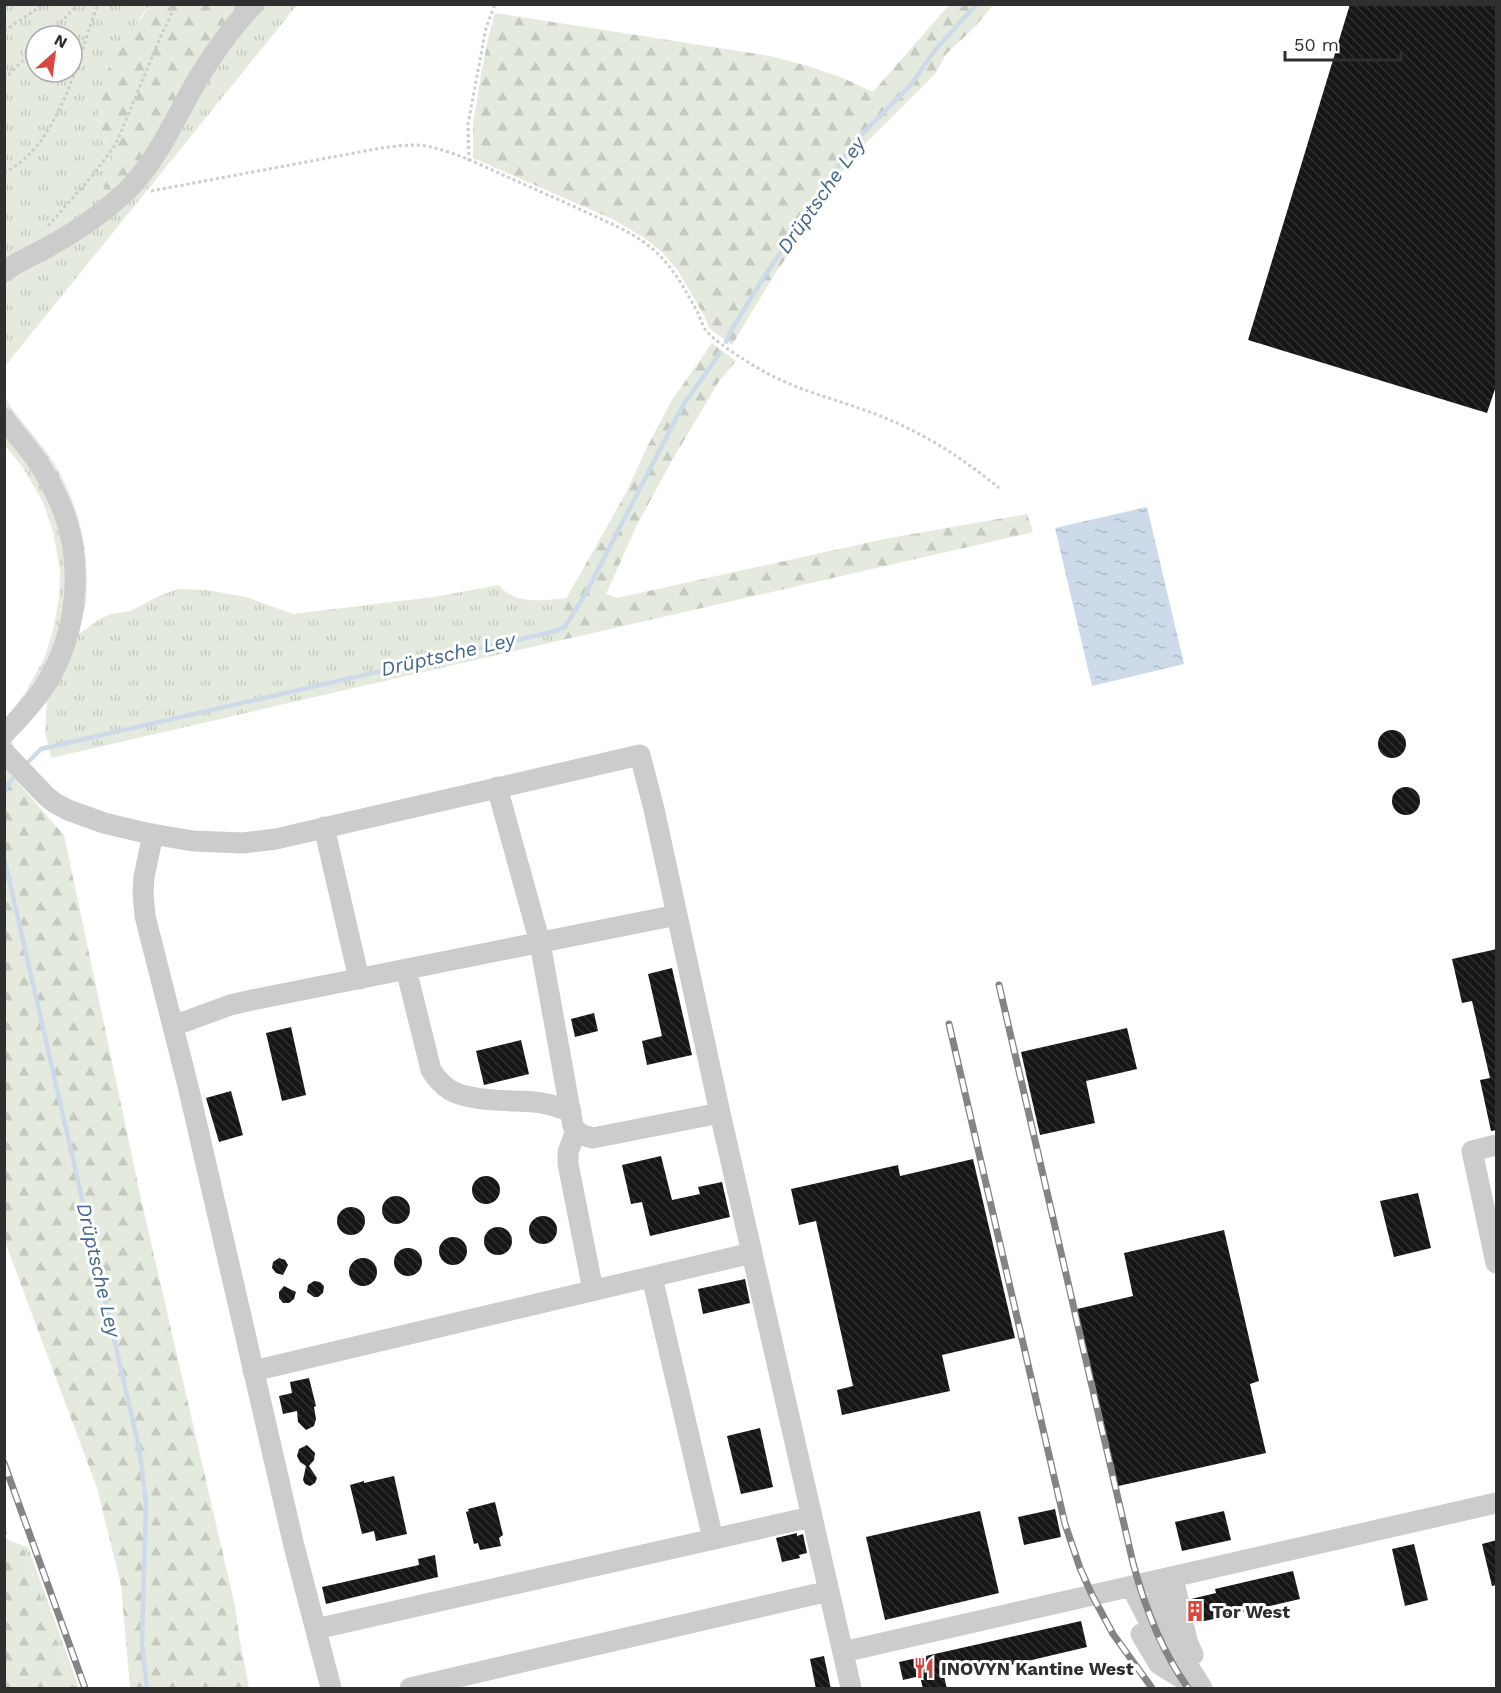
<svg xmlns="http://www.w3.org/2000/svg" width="1501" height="1693" viewBox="0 0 1501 1693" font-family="'Work Sans',sans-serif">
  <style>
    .grass { fill: url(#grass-tufts); fill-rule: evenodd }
    .forest { fill: url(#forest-firs) }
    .water { fill: url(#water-ripples) }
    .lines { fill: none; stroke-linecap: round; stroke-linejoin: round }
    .stream { stroke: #ccdae9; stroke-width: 4.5 }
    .building { fill: url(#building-back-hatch) }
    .path { stroke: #ccc; stroke-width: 3; stroke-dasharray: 3 3; stroke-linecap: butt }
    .minor { stroke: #ccc; stroke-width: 21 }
    .rail-casing { stroke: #848484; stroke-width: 7 }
    .rail { stroke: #fff; stroke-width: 4.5; stroke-dasharray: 14; stroke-linecap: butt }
    .labels { text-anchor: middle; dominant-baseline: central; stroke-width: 6; stroke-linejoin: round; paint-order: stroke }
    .poi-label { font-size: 18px; font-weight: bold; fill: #2f2f2f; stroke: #fff; text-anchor: start }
    .water-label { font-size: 20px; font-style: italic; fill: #43678b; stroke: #fff }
  </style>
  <defs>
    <pattern id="grass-tufts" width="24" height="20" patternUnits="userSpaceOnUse" patternTransform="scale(1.5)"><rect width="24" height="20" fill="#e4ebde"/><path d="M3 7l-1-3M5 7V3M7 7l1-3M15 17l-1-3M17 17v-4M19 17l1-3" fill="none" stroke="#c4cabf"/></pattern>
    <pattern id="forest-firs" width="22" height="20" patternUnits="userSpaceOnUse" patternTransform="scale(1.5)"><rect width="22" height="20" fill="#e4ebde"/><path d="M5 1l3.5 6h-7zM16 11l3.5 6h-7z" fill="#c4cabf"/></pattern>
    <pattern id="water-ripples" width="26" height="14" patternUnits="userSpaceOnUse" patternTransform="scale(1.5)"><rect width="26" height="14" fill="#ccdae9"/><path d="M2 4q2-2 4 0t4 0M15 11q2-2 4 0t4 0" fill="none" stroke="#b0bbc8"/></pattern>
    <pattern id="building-back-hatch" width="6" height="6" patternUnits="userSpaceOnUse" patternTransform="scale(1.5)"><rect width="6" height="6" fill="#161616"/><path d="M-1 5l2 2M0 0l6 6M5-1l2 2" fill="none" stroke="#303030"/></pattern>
  </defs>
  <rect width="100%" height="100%" fill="#fff"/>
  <path class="grass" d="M5 5H150L143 13 97 97 100 128 113 153 112 163 104 173 246 5H297L5 366ZM36 36H72V72H36Z
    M4 396C18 420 39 439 54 463 79 504 91 554 86 602 84 612 81 623 79 634L100 619 111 614 130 611 161 595 178 589 207 590 246 597 293 614 433 597 499 585C515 606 545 600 568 598L558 615 562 640 51 758 45 732 47 701 11 738 14 746 5 755 7 717 25 693 44 659 53 630 59 598 60 570 53 531 42 500 23 468 5 445Z
    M22 1545 28 1547 79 1688H74Z"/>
  <path class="forest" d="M150 5H246L141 164 118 187 109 190 104 189 101 182 104 173 112 163 113 153 100 128 97 97 111 62Z
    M949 5H993L974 28 946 54 935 74 853 156 805 227 796 244 774 275 732 345 709 328 705 317 678 271 663 253 643 237 612 219 473 158V124L481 74 489 34 495 13 770 56 808 66 843 78 873 92Z
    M712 343 736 361 719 381 670 464 637 525 606 594 617 598 884 539 1027 514 1033 532 562 640 557 615 627 491 648 445 672 400Z
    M5 768 64 835 143 1208 235 1606 239 1636 249 1688H130L121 1585 97 1488 5 1242Z
    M5 1539 22 1545 74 1688H5Z"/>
  <path class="water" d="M1147 507 1184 664 1092 686 1055 528Z"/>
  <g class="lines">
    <path class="stream" d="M726 342 732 329 764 277 856 140 910 86 935 50 977 4
      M29 761 41 749 556 631 565 627 586 593 682 407 720 353
      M4 793 7 786 12 779
      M4 857 139 1448 146 1502 142 1642 147 1688"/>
  </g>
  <path class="building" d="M1350 4H1497V383L1487 413 1248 340Z
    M1378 744a14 14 0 1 1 28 0a14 14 0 1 1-28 0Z
    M1392 801a14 14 0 1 1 28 0a14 14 0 1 1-28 0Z
    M1497 949V1130L1491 1131 1480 1080 1490 1078 1472 1001 1462 1003 1452 959Z
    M672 968 692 1055 647 1065 642 1041 662 1036 648 974Z
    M594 1013 598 1031 575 1037 571 1019Z
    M291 1027 306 1095 282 1101 266 1033Z
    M1127 1028 1137 1069 1086 1081 1095 1123 1040 1135 1021 1052Z
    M521 1040 529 1074 484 1085 476 1051Z
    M231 1091 243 1135 219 1142 206 1098Z
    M661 1156 672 1200 700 1194 698 1187 722 1182 730 1217 650 1236 642 1202 631 1204 622 1165Z
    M973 1159 1015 1338 942 1355 950 1391 842 1415 837 1390 853 1386 828 1275 816 1221 799 1225 791 1189 898 1165 900 1176Z
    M472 1190a14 14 0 1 1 28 0a14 14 0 1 1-28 0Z
    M1418 1193 1431 1248 1394 1257 1380 1201Z
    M382 1210a14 14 0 1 1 28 0a14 14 0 1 1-28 0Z
    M337 1221a14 14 0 1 1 28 0a14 14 0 1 1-28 0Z
    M529 1230a14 14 0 1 1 28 0a14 14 0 1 1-28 0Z
    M484 1241a14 14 0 1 1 28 0a14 14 0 1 1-28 0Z
    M1224 1230 1259 1381 1250 1384 1266 1453 1114 1487 1073 1310 1133 1296 1124 1253Z
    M439 1251a14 14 0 1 1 28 0a14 14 0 1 1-28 0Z
    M394 1262a14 14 0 1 1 28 0a14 14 0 1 1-28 0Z
    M279 1258 285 1260 288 1265 283 1275 276 1273 272 1268 273 1262Z
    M349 1272a14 14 0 1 1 28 0a14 14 0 1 1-28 0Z
    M745 1279 750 1303 703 1314 698 1289Z
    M314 1281 320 1282 324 1286 323 1293 318 1297H314L307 1292 308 1285Z
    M284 1286 296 1292 294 1299 289 1303H283L279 1298V1292Z
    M309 1378 316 1406 314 1407 316 1419 314 1426 306 1430 298 1422 297 1411 283 1414 279 1396 292 1393 290 1382Z
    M760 1428 773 1487 741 1494 727 1436Z
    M307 1445 315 1453 314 1460 309 1466 317 1478 315 1483 310 1486 305 1484 303 1480 306 1466 300 1462 297 1456 299 1449Z
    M394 1476 407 1534 376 1541 374 1531 362 1534 350 1485 364 1481V1483Z
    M495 1502 503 1535 499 1538 501 1546 480 1550 478 1543 474 1544 466 1512 469 1511 468 1509Z
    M1055 1509 1061 1537 1024 1545 1018 1517Z
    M980 1511 999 1593 885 1620 866 1537Z
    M1224 1511 1231 1540 1182 1551 1175 1522Z
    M797 1533V1536L803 1534 807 1553 799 1555 800 1558 782 1562 776 1538Z
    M1497 1540V1585L1492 1586 1482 1544Z
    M1414 1544 1428 1600 1405 1606 1392 1549Z
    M435 1555 438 1577 326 1604 322 1587 419 1565 418 1559Z
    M1293 1571 1300 1599 1196 1623 1191 1599 1216 1593 1215 1589Z
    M1081 1621 1087 1647 964 1676H944L947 1689H923L920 1676 903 1680 899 1662Z
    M824 1656 831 1689H816L810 1659Z"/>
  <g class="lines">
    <path class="path" d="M4 31 44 4
      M48 36 78 4
      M4 79 36 48
      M469 161 468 124 486 28 495 4
      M4 173C61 144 77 59 98 4
      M151 191 381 148C397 146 414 143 431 147 461 154 491 170 519 182 543 193 567 203 590 214 614 225 641 236 660 256 676 272 687 293 698 313 700 318 702 324 705 329 713 341 743 359 756 367 795 391 841 400 883 417 925 434 964 459 999 488
      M48 226 92 176 116 144 160 38 176 4
      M4 1533 8 1532"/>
    <path class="minor" d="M4 272C17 261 33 256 48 247 79 230 111 208 135 182 162 151 178 112 199 77 215 51 232 27 254 4
      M4 418C14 432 25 444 35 458 45 472 53 487 60 503 83 555 79 622 53 672 41 695 22 716 4 734
      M4 752 46 796 55 803 68 810 104 823 146 833 193 841 243 843 276 839 640 755 654 809 720 1113 851 1688
      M497 787 540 943 573 1126C578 1134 584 1136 593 1138L720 1113
      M324 827 359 979
      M153 834 144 877 143 893 145 916 188 1086 294 1546 331 1688
      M406 969 431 1070C436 1078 442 1085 450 1090 470 1102 511 1100 534 1102 547 1103 559 1107 571 1112
      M173 1026 230 1005 252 1000 677 915
      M576 1131 568 1152V1164L593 1290
      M1496 1145 1472 1151 1496 1263
      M652 1277 713 1539
      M253 1371 752 1253
      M1173 1577 1187 1641 1193 1655
      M1156 1581 1162 1616 1181 1655 1202 1688
      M1132 1586 1137 1598 1161 1644
      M316 1629 811 1517
      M1141 1634 1159 1664 1180 1677
      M843 1652 1496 1503
      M410 1688 829 1591"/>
    <defs>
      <path id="rail" d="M999 985 1133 1563C1145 1608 1161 1650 1188 1688
        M949 1024 1065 1524 1080 1568 1092 1595 1113 1634 1152 1688
        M4 1463 85 1688"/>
    </defs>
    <use href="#rail" class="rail-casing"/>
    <use href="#rail" class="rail"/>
  </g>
  <defs>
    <symbol id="building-bare" viewBox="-9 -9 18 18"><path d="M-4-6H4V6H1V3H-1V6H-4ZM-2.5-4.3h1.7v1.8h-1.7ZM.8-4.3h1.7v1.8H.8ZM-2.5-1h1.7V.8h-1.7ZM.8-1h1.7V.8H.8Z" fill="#d74740" stroke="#fff" stroke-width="2.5" paint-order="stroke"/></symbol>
    <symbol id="restaurant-bare" viewBox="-9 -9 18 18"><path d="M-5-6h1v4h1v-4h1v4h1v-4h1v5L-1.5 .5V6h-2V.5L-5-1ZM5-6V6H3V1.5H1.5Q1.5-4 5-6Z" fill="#d74740" stroke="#fff" stroke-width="2.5" paint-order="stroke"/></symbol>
  </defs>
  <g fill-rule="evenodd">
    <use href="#building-bare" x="1180" y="1596" width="30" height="30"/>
    <use href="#restaurant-bare" x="909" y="1653" width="30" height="30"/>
  </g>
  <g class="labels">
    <g class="poi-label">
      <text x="1212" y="1611">Tor West</text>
      <text x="941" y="1668">INOVYN Kantine West</text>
    </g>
    <g class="water-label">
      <text transform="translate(821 195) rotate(-55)">Drüptsche Ley</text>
      <text transform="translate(448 654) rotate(-13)">Drüptsche Ley</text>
      <text transform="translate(99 1270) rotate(77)">Drüptsche Ley</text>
    </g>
  </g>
  <rect width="1501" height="1693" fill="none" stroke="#2f2f2f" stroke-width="12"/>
  <g transform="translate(54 54) rotate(28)"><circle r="28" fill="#ffffff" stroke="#acacac" stroke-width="1.5"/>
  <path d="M0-4.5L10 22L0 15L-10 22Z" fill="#d74740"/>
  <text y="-9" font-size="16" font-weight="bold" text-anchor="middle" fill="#2f2f2f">N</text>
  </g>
  <path d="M1285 51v9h116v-9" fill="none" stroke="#2f2f2f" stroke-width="3"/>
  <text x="1294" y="51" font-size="18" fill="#2f2f2f" stroke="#ffffff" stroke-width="4.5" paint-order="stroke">50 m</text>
</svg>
